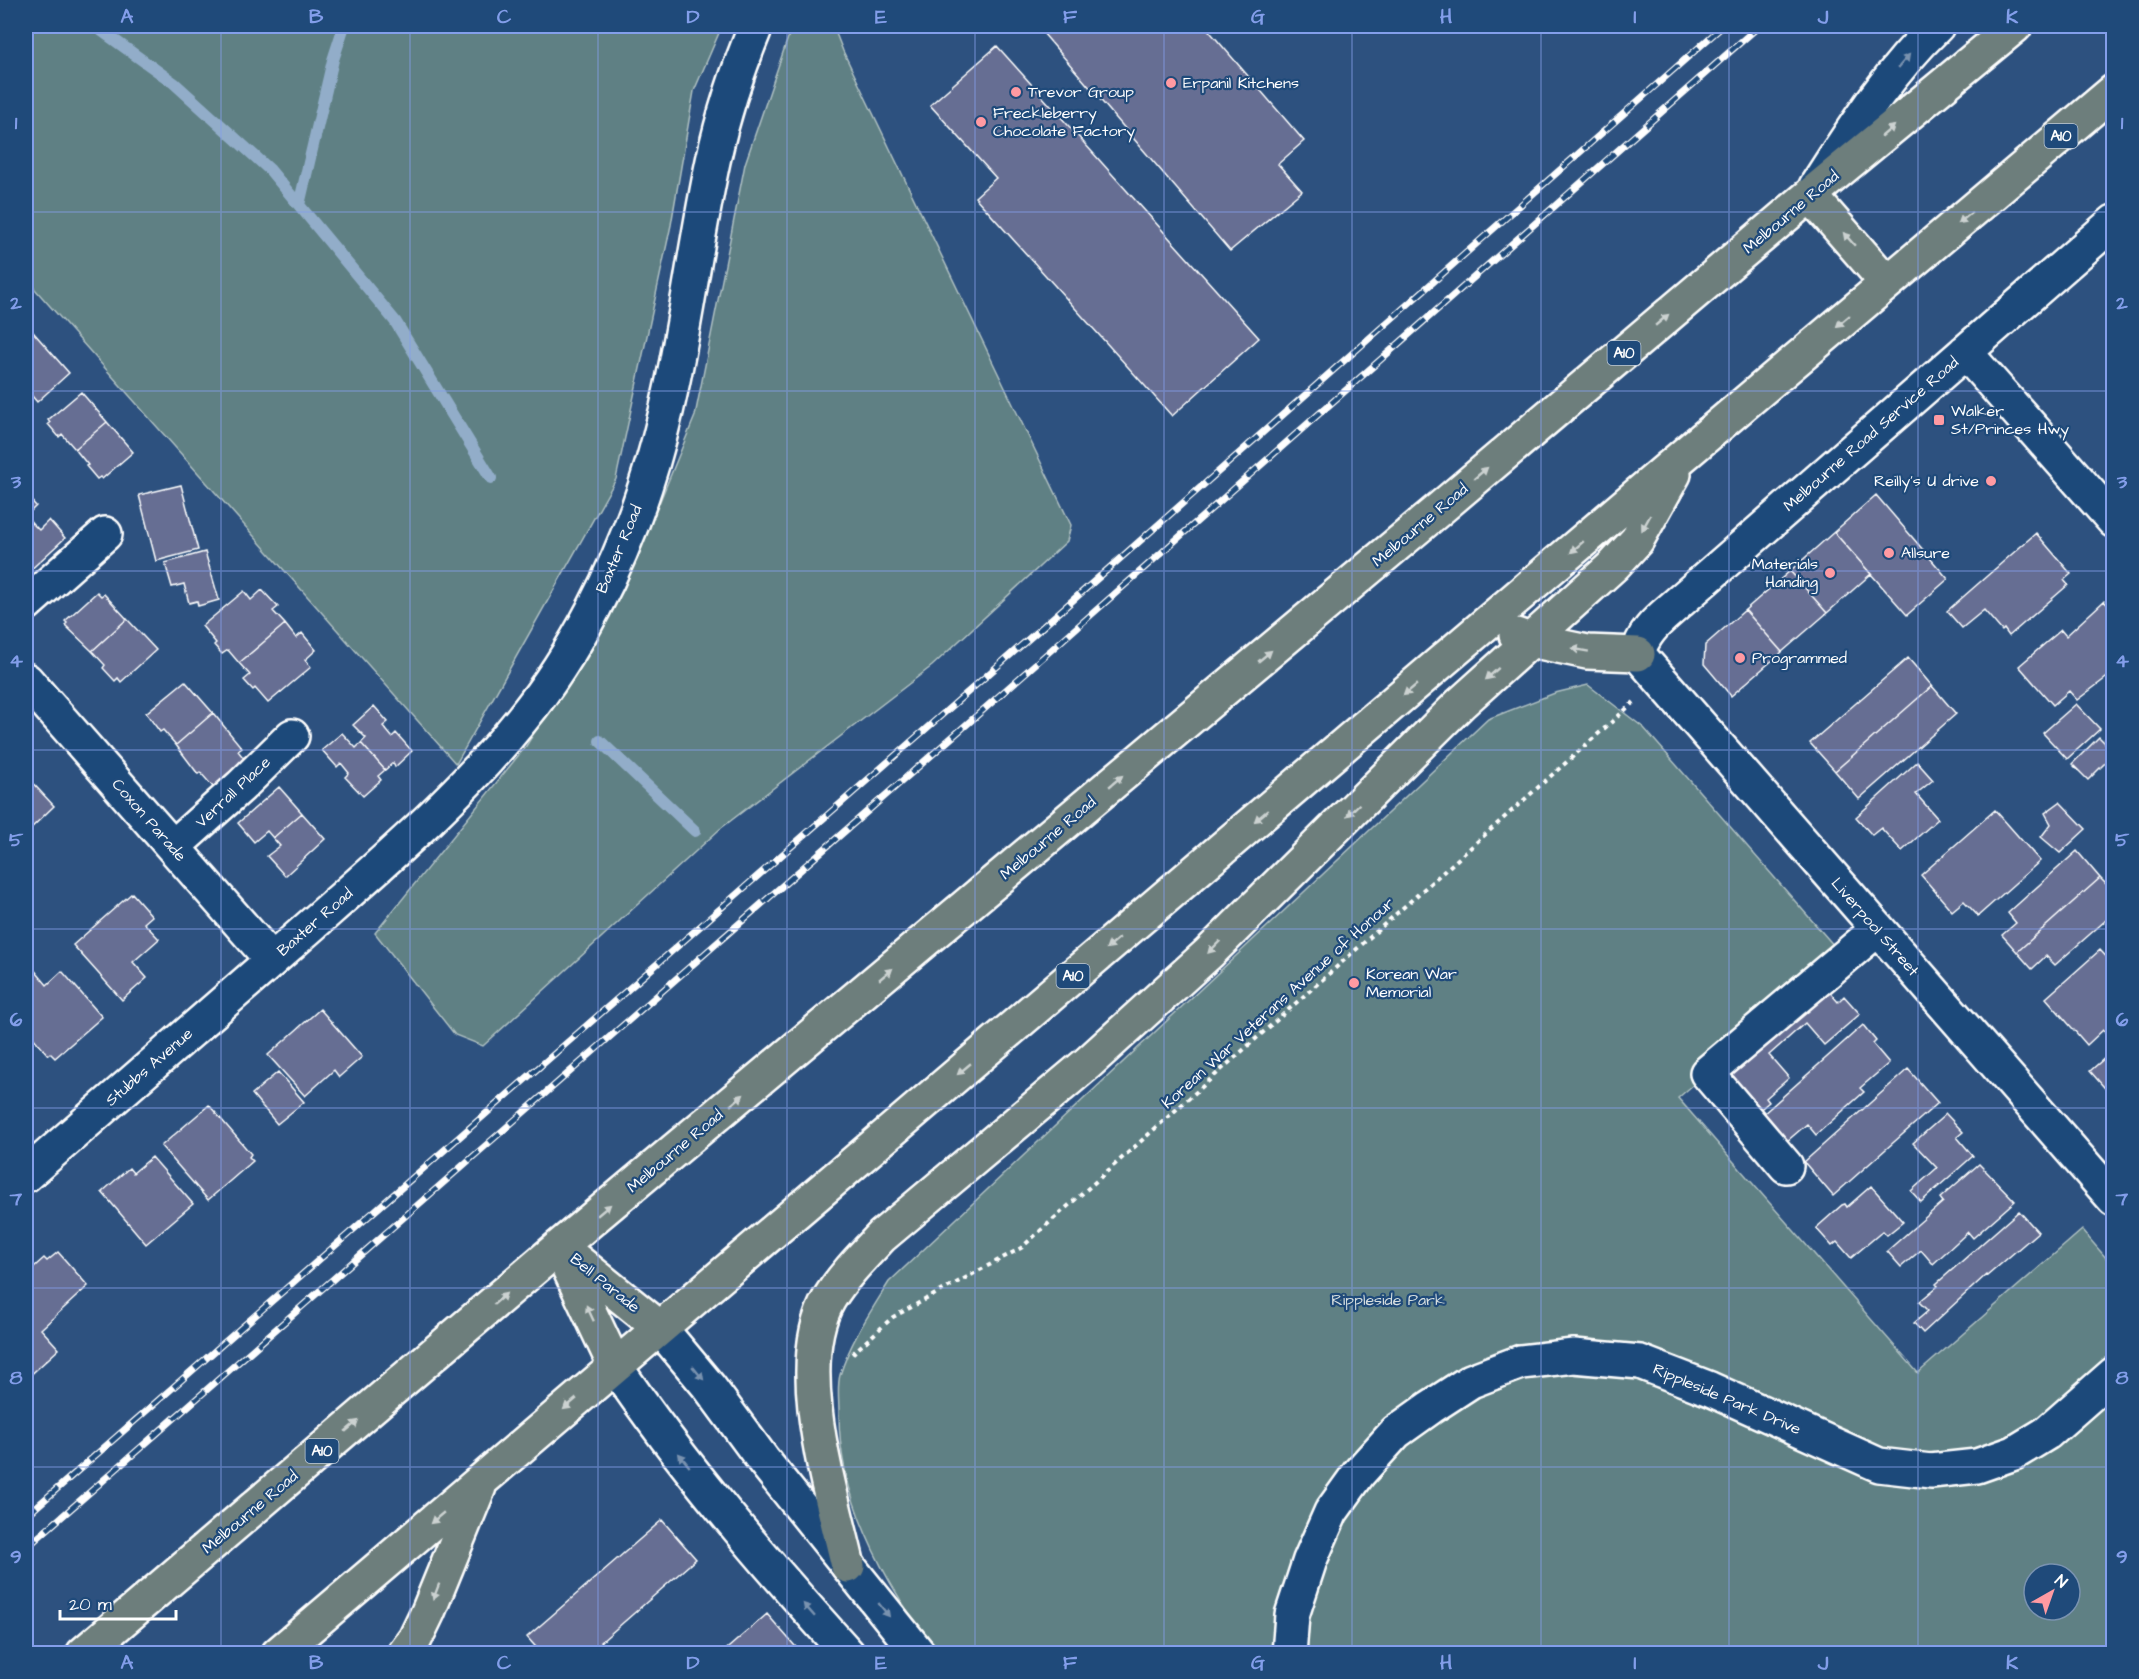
<svg xmlns="http://www.w3.org/2000/svg" width="2139" height="1679" viewBox="0 0 2139 1679" font-family="'Architects Daughter',sans-serif">
  <style>
    .green { fill: #5f8084; stroke: #afc0c2; stroke-width: 1.5; fill-rule: evenodd }
    .lines { fill: none; stroke-linecap: round; stroke-linejoin: round }
    .stream { stroke: #92adc9; stroke-width: 12 }
    .building { fill: #666e93; stroke: #fff; stroke-width: 1.5 }
    .minor-casing { stroke: #fff; stroke-width: 38 }
    .highway-casing { stroke: #fff; stroke-width: 38 }
    .path { stroke: #fff; stroke-width: 4; stroke-dasharray: 4.5 4.5; stroke-linecap: butt }
    .minor { stroke: #1f4a7a; stroke-width: 33 }
    .highway { stroke: #6d7e7c; stroke-width: 33 }
    .rail-casing { stroke: #fff; stroke-width: 7 }
    .rail { stroke: #1f4a7a; stroke-width: 4.5; stroke-dasharray: 14; stroke-linecap: butt }
    .oneway { fill: #7992af }
    .oneway2 { fill: #ccd2d1 }
    .grid { fill: none; stroke: #839eea; stroke-width: 1.5; stroke-opacity: 0.55 }
    .poi-dot { fill: #ff9aa2; stroke: #1f4a7a; stroke-width: 2 }
    .labels { text-anchor: middle; dominant-baseline: central; stroke-width: 4.5; stroke-linejoin: round; paint-order: stroke }
    .shield { fill: #1f4a7a; stroke: #bcc9d7; stroke-width: 1.5 }
    .shield-label { font-size: 15px; font-weight: bold; fill: #fff }
    .poi-label { font-size: 16px; fill: #fff; stroke: #1f4a7a; text-anchor: start }
    .street-label { font-size: 16px; fill: #fff; stroke: #1f4a7a }
    .park-label { font-size: 16px; fill: #d7dfe0; stroke: #1f4a7a }
    .neatline { fill: none; stroke: #839eea; stroke-width: 2 }
    .grid-label { font-size: 20px; text-anchor: middle; font-weight: bold; fill: #839eea }
  </style>
  <rect width="100%" height="100%" fill="#2d517f"/>
  <filter id="ink" filterUnits="userSpaceOnUse"><feTurbulence type="fractalNoise" baseFrequency=".0167" numOctaves="2"/><feDisplacementMap in="SourceGraphic" scale="12" xChannelSelector="R" yChannelSelector="G"/><feConvolveMatrix kernelMatrix="1 2 1 2 8 2 1 2 1" color-interpolation-filters="sRGB"/></filter>
  <g filter="url(#ink)">
    <path class="green" d="M26 26H722L694 91 671 225 616 479 456 764 26 279Z
      M792 26H833L843 51 1071 525 1067 541 932 666 720 829 483 1046 455 1035 375 933 526 746 623 591 695 416 745 164Z
      M1588 685 1644 728 1842 955 1678 1098 1918 1373 2082 1230 2113 1266V1653H937C885 1584 838 1500 839 1412 839 1400 837 1386 840 1375 850 1342 871 1311 889 1282L1488 719 1555 693ZM2034 1574H2070V1610H2034Z"/>
    <g class="lines">
      <path class="stream" d="M95 26 174 83 270 170 395 321 491 478
        M299 205 333 60 344 26
        M600 741 695 831"/>
    </g>
    <path class="building" d="M1037 26H1205L1304 141 1278 164 1302 191 1230 251Z
      M1464 26H1479L1471 33Z
      M997 46 1259 338 1172 416 975 197 996 178 930 105Z
      M26 324 69 373 37 402 26 389Z
      M81 392 107 422 75 449 62 434 59 437 48 424 50 423 48 420Z
      M107 422 133 452 102 479 100 477 97 479 86 466 88 465 75 449Z
      M181 485 198 550 156 561 139 495Z
      M26 495 36 506 26 516 32 523 26 528Z
      M1876 495 1948 579 1907 615 1834 532Z
      M49 520 65 538 26 574V528L32 523 39 530Z
      M1834 532 1871 574 1827 613 1790 571Z
      M2036 533 2071 574 2064 580 2068 585 2009 636 2004 629 2002 631 1984 610 1962 628 1947 611Z
      M205 552 219 600 198 606 197 601 189 603 184 584 172 587 165 563Z
      M1790 571 1827 613 1782 652 1745 610Z
      M262 590 278 607 273 611 285 624 239 663 228 650 222 654 214 645 216 643 202 626 244 591 251 600Z
      M97 592 101 596 104 594 127 619 92 651 65 625 67 623 65 621Z
      M2104 601 2114 612V672L2077 700 2069 691 2053 705 2019 666 2061 630 2066 636Z
      M1745 610 1782 652 1731 696 1704 664 1705 645Z
      M127 619 156 650 121 682 118 678 115 681 103 668 105 665 92 651Z
      M285 624 296 638 302 633 316 650 305 660 311 667 268 703 255 688 253 690 244 680 250 675 239 663Z
      M1908 658 1932 686 1835 771 1810 743Z
      M185 681 213 713 176 745 163 730 160 732 146 713Z
      M1932 686 1956 714 1859 799 1835 771Z
      M2076 704 2100 729 2067 759 2043 733Z
      M374 706 388 722 383 726 392 737 396 733 412 751 395 767 393 763 385 770 361 743 366 738 353 725Z
      M213 713 242 748 238 751 246 761 214 788 200 772 198 774 176 745Z
      M2114 731V749L2105 739Z
      M342 733 356 748 361 743 385 770 378 776 381 780 363 796 345 777 349 773 341 763 337 767 322 750Z
      M2099 737 2114 752V754L2088 780 2072 764Z
      M1917 762 1933 780 1916 794 1938 819 1902 851 1881 828 1872 835 1856 817Z
      M26 776 54 806 26 833Z
      M279 787 302 813 273 838 267 831 254 842 238 823Z
      M2060 802 2086 829 2060 853 2041 837 2051 824 2045 813Z
      M1995 810 2040 861 1978 916 1964 901 1952 911 1921 875Z
      M302 813 325 839 285 876 267 856 280 846 273 838Z
      M2077 851 2100 878 2017 952 2002 935 2016 923 2008 913Z
      M2100 878 2114 892V913L2055 965 2046 956 2032 969 2017 952Z
      M132 893 152 916 144 923 159 939 133 962 147 978 122 1000 73 945Z
      M2100 950 2114 965V1032L2109 1036 2103 1030 2087 1045 2046 998Z
      M26 960 47 985 62 971 102 1017 55 1058 50 1053 48 1055 26 1029Z
      M1821 982 1838 1002 1844 996 1860 1014 1824 1045 1805 1023 1769 1055 1789 1078 1766 1098 1769 1102 1756 1113 1716 1073Z
      M320 1009 362 1057 339 1077 334 1070 305 1096 268 1055Z
      M1863 1025 1876 1041 1873 1044 1889 1063 1860 1088 1864 1092 1816 1135 1807 1124 1786 1142 1762 1115Z
      M2114 1050V1090L2110 1094 2090 1071Z
      M1908 1069 1938 1103 1833 1196 1804 1162Z
      M278 1072 304 1102 277 1124 252 1094Z
      M209 1105 251 1154 249 1157 253 1161 208 1200 161 1146Z
      M1946 1114 1963 1132 1957 1137 1973 1156 1921 1202 1911 1191 1937 1168 1913 1143Z
      M152 1157 193 1204 146 1244 102 1192 129 1168 133 1173Z
      M1979 1164 2015 1201 1973 1238 1968 1232 1933 1264 1921 1250 1901 1267 1887 1251 1943 1202 1940 1198Z
      M1871 1186 1903 1222 1887 1235 1883 1231 1851 1258 1837 1242 1832 1246 1816 1228 1842 1205 1845 1204 1847 1207Z
      M2019 1211 2038 1232 1987 1276 1986 1275 1923 1333 1914 1323 1928 1311 1919 1302 1938 1286 1936 1284Z
      M58 1252 88 1286 41 1329 59 1349 26 1379V1274L44 1258 47 1261Z
      M662 1520 696 1559 601 1642 611 1654H542L527 1637Z
      M767 1614 802 1654H721Z"/>
    <g class="lines">
      <defs>
        <path id="minor" d="M1816 186C1853 129 1888 73 1937 26
          M2114 222 1670 610C1656 622 1642 635 1638 654L2114 1199
          M1965 352 2114 521
          M26 604 105 534
          M26 680 272 960
          M173 847 241 786 292 736
          M1786 1166 1707 1073 1878 929
          M26 1175C113 1099 201 1023 288 946 369 874 454 804 522 719 575 654 619 567 645 487 680 382 690 269 713 161 723 114 738 69 756 26
          M660 1328 710 1388 763 1460 919 1654
          M615 1366C684 1468 765 1562 848 1654
          M1289 1654 1292 1615 1310 1560 1331 1512 1359 1473 1396 1432 1431 1407 1471 1381 1521 1362 1574 1356 1640 1362 1710 1389 1879 1465 1931 1471 1977 1466 2014 1453 2047 1433 2114 1374"/>
        <path id="highway" d="M1810 195 1887 283
          M1516 635 1530 640 1587 652 1638 654
          M559 1247 615 1366
          M566 1252 660 1328
          M848 1566C832 1495 790 1365 829 1299 843 1276 863 1256 882 1236L1088 1063 1155 1002 1209 953 1460 704 1614 565 1637 540 1674 474
          M83 1654 559 1247 1437 511 1810 195 2015 26
          M278 1654 1685 454 2114 91
          M404 1654 415 1639 428 1612 479 1487"/>
      </defs>
      <use href="#minor" class="minor-casing"/>
      <use href="#highway" class="highway-casing"/>
      <path class="path" d="M852 1354 893 1317 1021 1248 1634 702"/>
      <use href="#minor" class="minor"/>
      <use href="#highway" class="highway"/>
      <defs>
        <path id="rail" d="M26 1516 1064 608 1723 26
          M26 1548 974 718 1759 26"/>
      </defs>
      <use href="#rail" class="rail-casing"/>
      <use href="#rail" class="rail"/>
    </g>
    <defs><path id="oneway-solid" d="M-6-.8H1V-3.2L6.5 0L1 3.2V.8H-6Z" transform="scale(1.5)"/></defs>
    <g class="oneway">
      <use href="#oneway-solid" transform="translate(1904 61) rotate(-50)"/>
      <use href="#oneway-solid" transform="translate(698 1373) rotate(50)"/>
      <use href="#oneway-solid" transform="translate(684 1460) rotate(-129)"/>
      <use href="#oneway-solid" transform="translate(809 1610) rotate(-131)"/>
      <use href="#oneway-solid" transform="translate(884 1610) rotate(51)"/>
    </g>
    <g class="oneway2">
      <use href="#oneway-solid" transform="translate(1888 131) rotate(-40)"/>
      <use href="#oneway-solid" transform="translate(1965 218) rotate(140)"/>
      <use href="#oneway-solid" transform="translate(1849 239) rotate(-131)"/>
      <use href="#oneway-solid" transform="translate(1662 320) rotate(-40)"/>
      <use href="#oneway-solid" transform="translate(1843 321) rotate(140)"/>
      <use href="#oneway-solid" transform="translate(1481 473) rotate(-40)"/>
      <use href="#oneway-solid" transform="translate(1646 523) rotate(119)"/>
      <use href="#oneway-solid" transform="translate(1577 547) rotate(139)"/>
      <use href="#oneway-solid" transform="translate(1580 650) rotate(-170)"/>
      <use href="#oneway-solid" transform="translate(1265 656) rotate(-40)"/>
      <use href="#oneway-solid" transform="translate(1492 674) rotate(138)"/>
      <use href="#oneway-solid" transform="translate(1410 690) rotate(140)"/>
      <use href="#oneway-solid" transform="translate(1116 781) rotate(-40)"/>
      <use href="#oneway-solid" transform="translate(1353 810) rotate(136)"/>
      <use href="#oneway-solid" transform="translate(1261 816) rotate(140)"/>
      <use href="#oneway-solid" transform="translate(1113 943) rotate(140)"/>
      <use href="#oneway-solid" transform="translate(1214 947) rotate(135)"/>
      <use href="#oneway-solid" transform="translate(886 974) rotate(-40)"/>
      <use href="#oneway-solid" transform="translate(964 1069) rotate(140)"/>
      <use href="#oneway-solid" transform="translate(737 1100) rotate(-40)"/>
      <use href="#oneway-solid" transform="translate(604 1210) rotate(-40)"/>
      <use href="#oneway-solid" transform="translate(500 1299) rotate(-41)"/>
      <use href="#oneway-solid" transform="translate(590 1313) rotate(-115)"/>
      <use href="#oneway-solid" transform="translate(570 1404) rotate(140)"/>
      <use href="#oneway-solid" transform="translate(352 1426) rotate(-40)"/>
      <use href="#oneway-solid" transform="translate(437 1518) rotate(140)"/>
      <use href="#oneway-solid" transform="translate(436 1592) rotate(111)"/>
    </g>
  </g>
  <path class="grid" d="M221 26V1654M410 26V1654M598 26V1654M787 26V1654M975 26V1654M1164 26V1654M1352 26V1654M1541 26V1654M1729 26V1654M1918 26V1654M26 212H2114M26 391H2114M26 571H2114M26 750H2114M26 929H2114M26 1108H2114M26 1288H2114M26 1467H2114"/>
  <g class="poi-dot">
    <circle cx="1171" cy="83" r="6"/>
    <circle cx="1016" cy="92" r="6"/>
    <circle cx="981" cy="122" r="6"/>
    <rect x="1933" y="414" width="12" height="12" rx="3"/>
    <circle cx="1991" cy="481" r="6"/>
    <circle cx="1889" cy="553" r="6"/>
    <circle cx="1830" cy="573" r="6"/>
    <circle cx="1740" cy="658" r="6"/>
    <circle cx="1354" cy="983" r="6"/>
  </g>
  <g class="labels">
    <g class="shield">
      <rect x="2044.5" y="124" width="33" height="24" rx="4.5"/>
      <rect x="1607.5" y="341" width="33" height="24" rx="4.5"/>
      <rect x="1056.5" y="964" width="33" height="24" rx="4.5"/>
      <rect x="305.5" y="1439" width="33" height="24" rx="4.5"/>
    </g>
    <g class="shield-label">
      <text x="2061" y="136">A10</text>
      <text x="1624" y="353">A10</text>
      <text x="1073" y="976">A10</text>
      <text x="322" y="1451">A10</text>
    </g>
    <g class="poi-label">
      <text x="1183" y="83">Erpanil Kitchens</text>
      <text x="1028" y="92">Trevor Group</text>
      <text x="993" y="113">Freckleberry<tspan x="993" dy="18">Chocolate Factory</tspan></text>
      <text x="1951" y="411">Walker<tspan x="1951" dy="18">St/Princes Hwy</tspan></text>
      <text x="1979" y="481" text-anchor="end">Reilly's U drive</text>
      <text x="1901" y="553">Allsure</text>
      <text x="1818" y="564" text-anchor="end">Materials<tspan x="1818" dy="18">Handing</tspan></text>
      <text x="1752" y="658">Programmed</text>
      <text x="1366" y="974">Korean War<tspan x="1366" dy="18">Memorial</tspan></text>
    </g>
    <g class="street-label">
      <text transform="translate(1791 212) rotate(-40)">Melbourne Road</text>
      <text transform="translate(1871 434) rotate(-41)">Melbourne Road Service Road</text>
      <text transform="translate(1420 525) rotate(-40)">Melbourne Road</text>
      <text transform="translate(619 549) rotate(-67)">Baxter Road</text>
      <text transform="translate(233 792) rotate(-43)">Verrall Place</text>
      <text transform="translate(149 820) rotate(49)">Coxon Parade</text>
      <text transform="translate(1048 838) rotate(-40)">Melbourne Road</text>
      <text transform="translate(315 922) rotate(-41)">Baxter Road</text>
      <text transform="translate(1875 927) rotate(49)">Liverpool Street</text>
      <text transform="translate(1278 1003) rotate(-42)">Korean War Veterans Avenue of Honour</text>
      <text transform="translate(149 1067) rotate(-41)">Stubbs Avenue</text>
      <text transform="translate(675 1151) rotate(-40)">Melbourne Road</text>
      <text transform="translate(605 1283) rotate(39)">Bell Parade</text>
      <text transform="translate(1727 1399) rotate(23)">Rippleside Park Drive</text>
      <text transform="translate(250 1512) rotate(-40)">Melbourne Road</text>
    </g>
    <g class="park-label">
      <text x="1388" y="1300">Rippleside Park</text>
    </g>
  </g>
  <rect width="2139" height="1679" fill="none" stroke="#1f4a7a" stroke-width="66"/>
  <g transform="translate(2052 1592) rotate(40)"><circle r="28" fill="#1f4a7a" stroke="#7992af" stroke-width="1.5"/>
  <path d="M0-4.5L10 22L0 15L-10 22Z" fill="#ff9aa2"/>
  <text y="-9" font-size="16" font-weight="bold" text-anchor="middle" fill="#ffffff">N</text>
  </g>
  <path d="M60 1610v9h116v-9" fill="none" stroke="#ffffff" stroke-width="3"/>
  <text x="69" y="1610" font-size="18" fill="#ffffff" stroke="#1f4a7a" stroke-width="4.5" paint-order="stroke">20 m</text>
  <rect x="33" y="33" width="2073" height="1613" class="neatline"/>
  <g class="grid-label">
    <text x="127" y="23">A</text>
    <text x="316" y="23">B</text>
    <text x="504" y="23">C</text>
    <text x="693" y="23">D</text>
    <text x="881" y="23">E</text>
    <text x="1070" y="23">F</text>
    <text x="1258" y="23">G</text>
    <text x="1446" y="23">H</text>
    <text x="1635" y="23">I</text>
    <text x="1823" y="23">J</text>
    <text x="2012" y="23">K</text>
    <text x="16" y="129">1</text>
    <text x="2122" y="129">1</text>
    <text x="16" y="309">2</text>
    <text x="2122" y="309">2</text>
    <text x="16" y="488">3</text>
    <text x="2122" y="488">3</text>
    <text x="16" y="667">4</text>
    <text x="2122" y="667">4</text>
    <text x="16" y="846">5</text>
    <text x="2122" y="846">5</text>
    <text x="16" y="1026">6</text>
    <text x="2122" y="1026">6</text>
    <text x="16" y="1205">7</text>
    <text x="2122" y="1205">7</text>
    <text x="16" y="1384">8</text>
    <text x="2122" y="1384">8</text>
    <text x="16" y="1563">9</text>
    <text x="2122" y="1563">9</text>
    <text x="127" y="1669">A</text>
    <text x="316" y="1669">B</text>
    <text x="504" y="1669">C</text>
    <text x="693" y="1669">D</text>
    <text x="881" y="1669">E</text>
    <text x="1070" y="1669">F</text>
    <text x="1258" y="1669">G</text>
    <text x="1446" y="1669">H</text>
    <text x="1635" y="1669">I</text>
    <text x="1823" y="1669">J</text>
    <text x="2012" y="1669">K</text>
  </g>
</svg>
